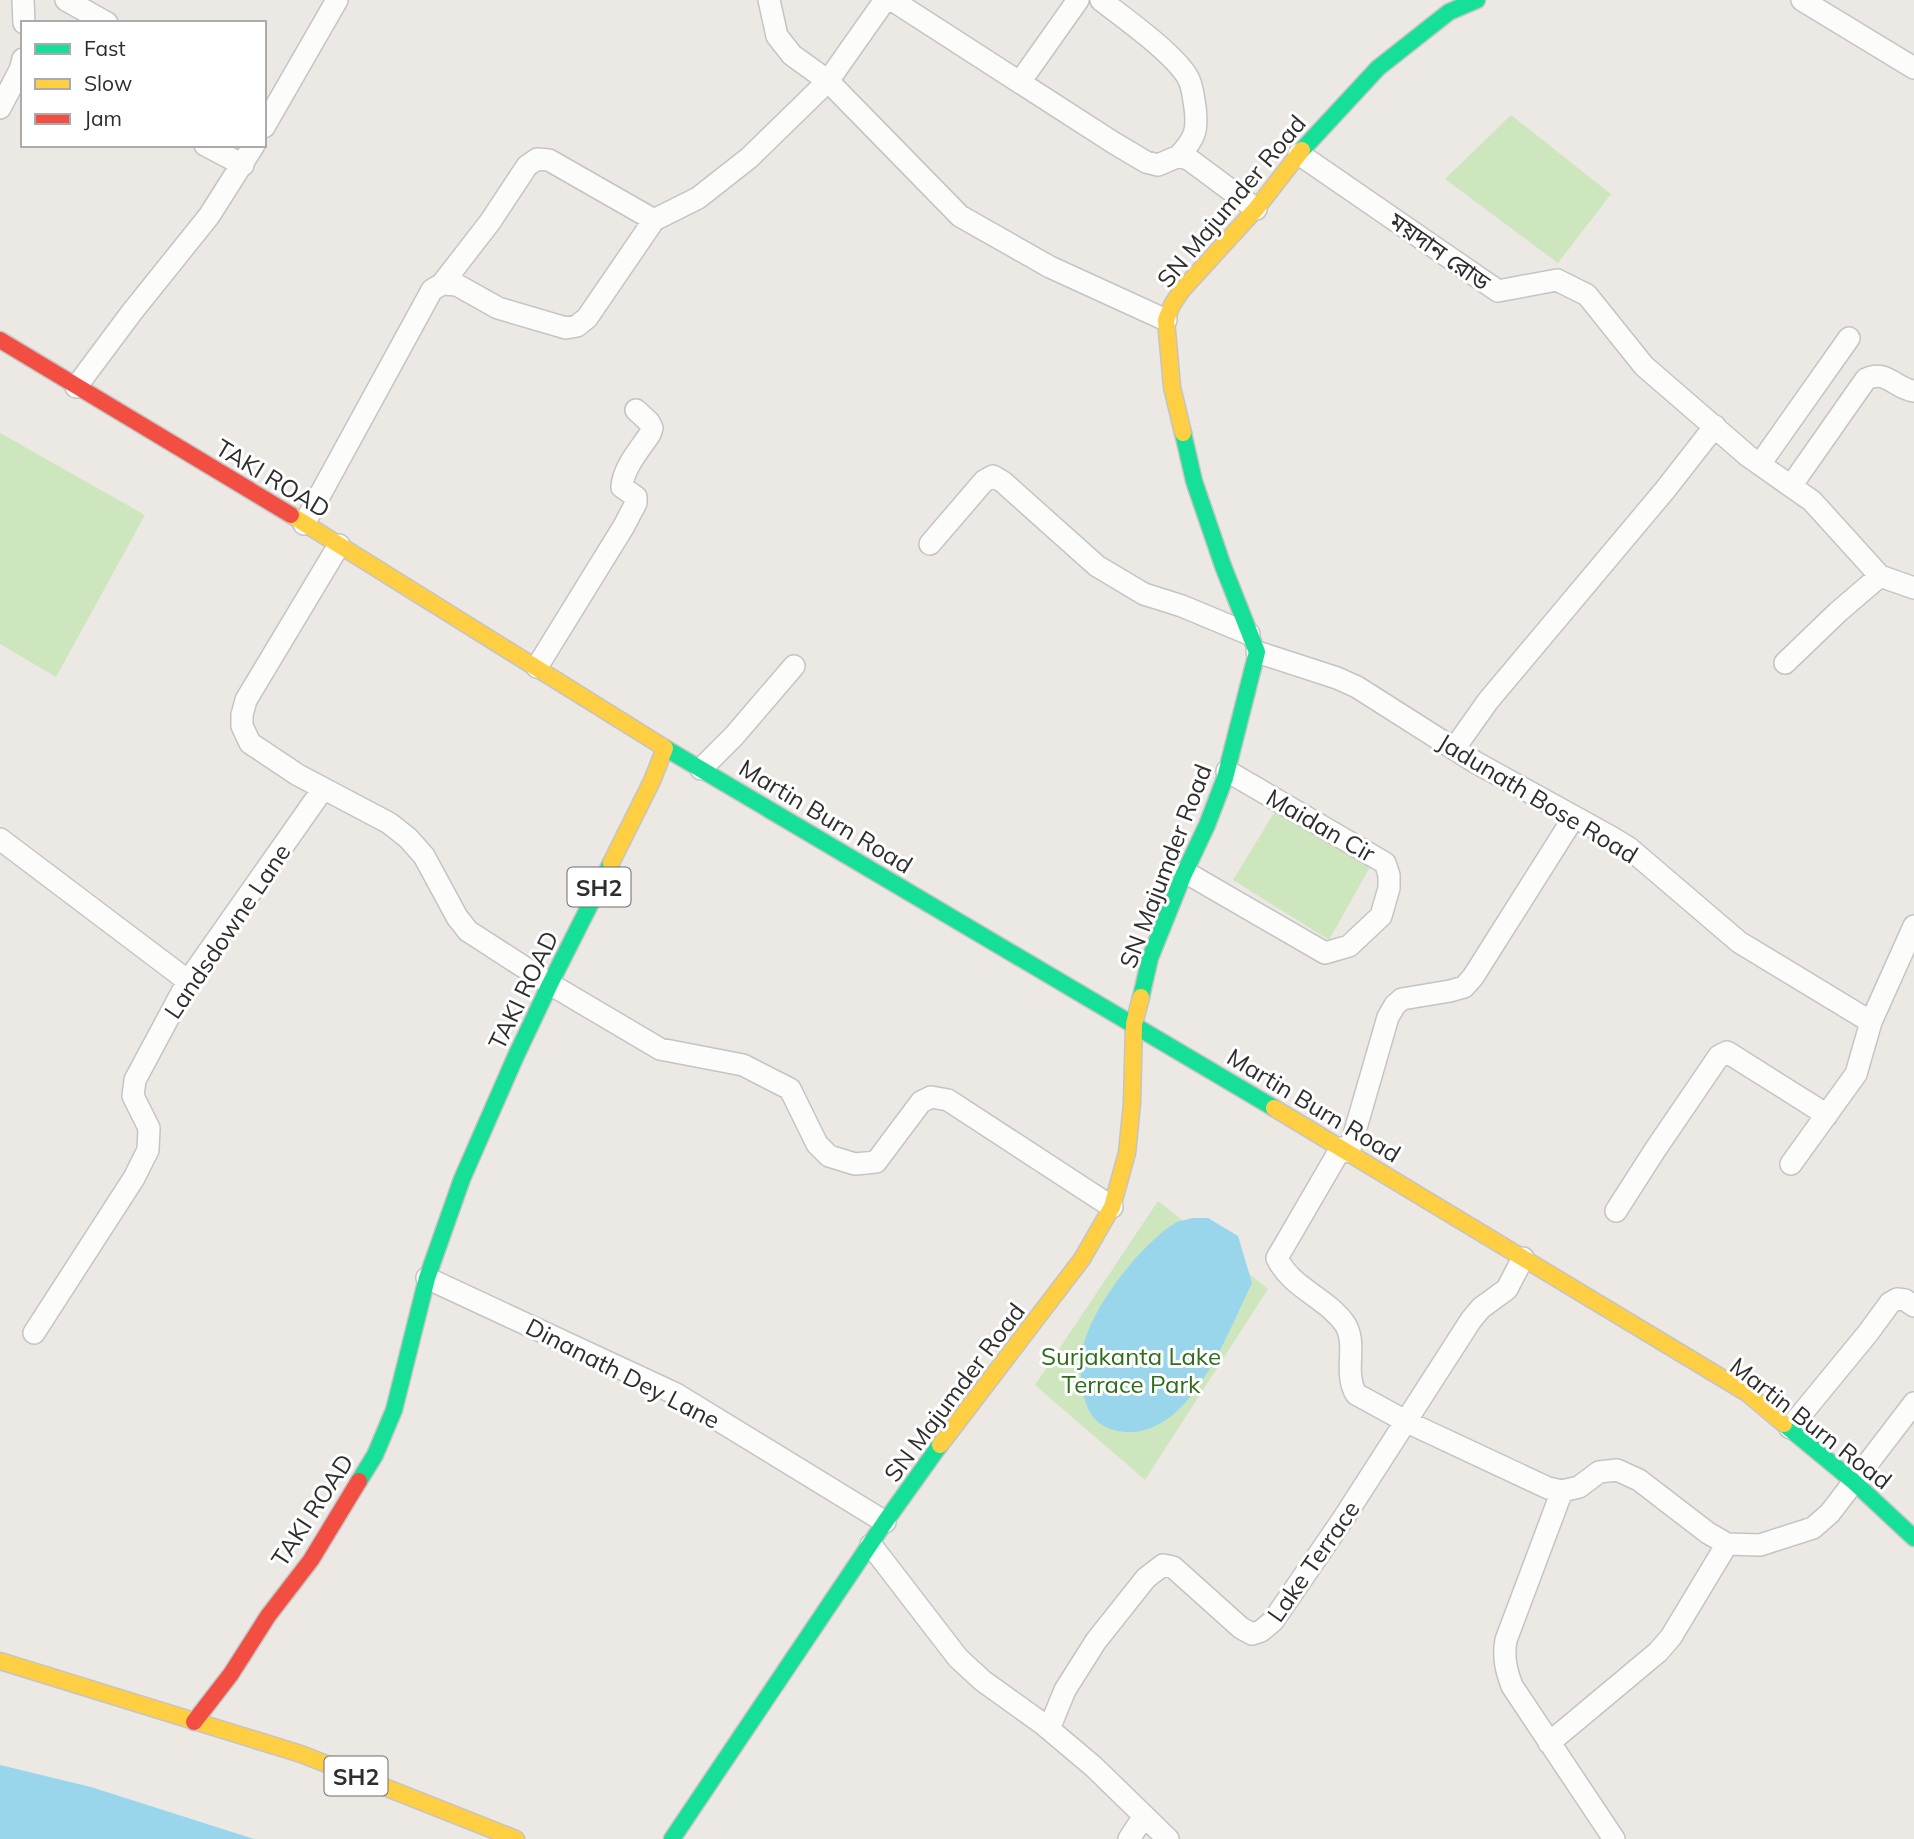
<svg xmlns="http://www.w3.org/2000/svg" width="1914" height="1839" viewBox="0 0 1914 1839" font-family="Mulish,'Noto Sans Bengali',sans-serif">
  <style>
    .green { fill: #cee6be }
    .water { fill: #99d6ec }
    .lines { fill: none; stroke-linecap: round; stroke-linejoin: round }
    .street-casing { stroke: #c5c4c5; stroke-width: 24 }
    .fast-casing { stroke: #c5c4c5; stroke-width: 19 }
    .slow-casing { stroke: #c5c4c5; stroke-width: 19 }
    .jam-casing { stroke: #c5c4c5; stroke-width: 19 }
    .street { stroke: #fcfcfb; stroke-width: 21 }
    .fast { stroke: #16e098; stroke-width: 16 }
    .slow { stroke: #ffcf43; stroke-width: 16 }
    .jam { stroke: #f24e42; stroke-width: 16 }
    .labels { text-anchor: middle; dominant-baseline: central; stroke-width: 6; stroke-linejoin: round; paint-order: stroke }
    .shield { fill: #fff; stroke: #6d6d6d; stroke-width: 2 }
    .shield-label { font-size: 23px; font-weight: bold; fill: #2e2e2e }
    .street-label { font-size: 24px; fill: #2e2e2e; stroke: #fff }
    .park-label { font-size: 24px; fill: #2c6e1b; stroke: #fff }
  </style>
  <rect width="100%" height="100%" fill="#ece8e4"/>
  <path class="green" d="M1511 115 1611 194 1558 263 1445 179Z
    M0 433 145 515 56 677 0 644Z
    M1275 811 1370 867 1329 940 1233 880Z
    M1158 1201 1268 1289 1145 1480 1035 1385Z"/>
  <path class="water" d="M1192 1218H1208L1238 1236 1252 1283C1232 1324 1215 1370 1184 1404 1171 1419 1149 1433 1129 1432 1110 1432 1094 1424 1087 1406 1080 1389 1079 1367 1083 1348 1091 1308 1138 1248 1172 1225 1177 1221 1185 1220 1192 1218Z
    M0 1765 91 1787 254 1839H0Z"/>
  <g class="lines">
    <defs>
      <path id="street" d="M23 0 24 23
        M66 0 107 23
        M885 0 828 81 960 216 1050 267 1166 320
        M892 0 1114 143 1146 162 1158 165 1179 156 1190 160 1256 209
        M1101 0C1125 19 1171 51 1187 76 1193 85 1193 97 1195 107 1198 131 1195 138 1179 156
        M1802 0 1914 68
        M1020 82 1078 0
        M0 108 20 70 23 59
        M264 127 337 0
        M205 145 243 165
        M1299 154 1498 291 1557 280 1587 295 1644 366 1748 456 1812 501 1880 576 1914 588
        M442 284 490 222 527 166 537 159 549 160 654 220
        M76 387 132 312 209 216 254 145
        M1760 464 1849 338
        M1791 486 1866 379C1887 369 1895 389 1914 391
        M304 524 432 290 442 284 457 285 498 308 566 328 577 326 587 318 654 220 698 198 749 158 828 81 792 55 777 36 769 0
        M930 544 984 481 993 476 1003 482 1097 566 1144 594 1182 606 1249 634
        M339 545 246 700 242 715V726L250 743 298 775 389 823 408 838 424 856 457 917 468 931 550 984 660 1049 743 1065 790 1089 817 1144 829 1156 855 1164 876 1162 921 1102 931 1097 948 1100 1112 1207
        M1257 652 1337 678 1357 687 1475 762 1611 837 1629 848 1739 942 1871 1022
        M1785 663 1838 612 1880 576
        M537 667 624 526 636 503V497L622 487C623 468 640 449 650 434L652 428 649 422 636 410
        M1454 749 1488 701 1665 490 1715 426
        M701 769 734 736 794 666
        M0 839 188 981
        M1185 872 1325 953 1349 946 1381 916 1389 888V875L1385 863 1227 771
        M1341 1148 1277 1258C1291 1288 1326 1297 1345 1324 1358 1344 1343 1372 1356 1394L1407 1422 1548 1488 1562 1491 1579 1487 1599 1472 1617 1470 1639 1480 1708 1533 1727 1544 1760 1545 1813 1528 1830 1513 1914 1403
        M1349 1152 1388 1017 1395 1005 1402 999 1450 991 1464 987 1473 977 1574 817
        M1791 1164 1856 1074 1871 1022 1914 926
        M1616 1211 1655 1150 1719 1056 1727 1052 1827 1115
        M427 1278 676 1394 885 1522
        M34 1333 134 1178 148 1150 149 1128 133 1096 135 1080 188 981 323 789
        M1790 1428 1868 1333 1890 1303 1897 1299 1905 1300 1914 1306
        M1562 1491 1506 1640C1503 1657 1506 1670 1512 1686L1614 1839
        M871 1545 958 1658 983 1681 1043 1724 1094 1767 1168 1839
        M1049 1729 1065 1690 1096 1641 1146 1578 1163 1565 1173 1567 1241 1628 1252 1634 1261 1631 1273 1621 1343 1519 1471 1320 1481 1308 1507 1289 1523 1258
        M1549 1743 1658 1652 1671 1637 1727 1544
        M1129 1839 1144 1816"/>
      <path id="fast" d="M1302 150 1378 68 1449 12 1477 0
        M665 748 1274 1108
        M1141 997 1150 958 1183 876 1207 825 1225 778 1257 652 1223 566 1194 481 1183 433
        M1784 1424 1853 1481 1914 1538
        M359 1481 375 1455 394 1410 427 1278 462 1179 515 1058 550 984 611 863
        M672 1839 885 1522 940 1445"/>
      <path id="slow" d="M1183 433 1172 387 1166 320 1172 305 1182 290 1256 209 1302 150
        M291 515 665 748 652 781 611 863
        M1274 1108 1747 1393 1784 1424
        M940 1445 1082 1259 1112 1207 1127 1153 1132 1103 1134 1024 1141 997
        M0 1661 301 1754 516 1839"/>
      <path id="jam" d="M0 340 291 515
        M194 1722 231 1674 268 1616 311 1560 359 1481"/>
    </defs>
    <use href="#street" class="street-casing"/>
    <use href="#fast" class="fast-casing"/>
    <use href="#slow" class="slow-casing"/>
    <use href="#jam" class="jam-casing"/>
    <use href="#street" class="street"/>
    <use href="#fast" class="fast"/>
    <use href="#slow" class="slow"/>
    <use href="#jam" class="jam"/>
  </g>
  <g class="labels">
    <g class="shield">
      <rect x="567.5" y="867.5" width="63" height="39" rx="5"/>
      <rect x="324.5" y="1756.5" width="63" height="39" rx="5"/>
    </g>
    <g class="shield-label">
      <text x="599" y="887">SH2</text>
      <text x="356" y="1776">SH2</text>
    </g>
    <g class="street-label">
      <text transform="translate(1231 201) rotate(-50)">SN Majumder Road</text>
      <text transform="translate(1440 251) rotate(35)">ময়দান রোড</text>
      <text transform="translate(273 478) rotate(31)">TAKI ROAD</text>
      <text transform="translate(1538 798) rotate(31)">Jadunath Bose Road</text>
      <text transform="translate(826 816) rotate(31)">Martin Burn Road</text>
      <text transform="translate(1321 825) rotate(30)">Maidan Cir</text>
      <text transform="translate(1165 866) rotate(-69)">SN Majumder Road</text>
      <text transform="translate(227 931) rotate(-56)">Landsdowne Lane</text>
      <text transform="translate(523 990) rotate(-64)">TAKI ROAD</text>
      <text transform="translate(1314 1105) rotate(31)">Martin Burn Road</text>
      <text transform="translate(623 1373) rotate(27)">Dinanath Dey Lane</text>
      <text transform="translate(954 1392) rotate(-53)">SN Majumder Road</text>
      <text transform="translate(1811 1423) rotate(38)">Martin Burn Road</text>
      <text transform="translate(312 1510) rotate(-57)">TAKI ROAD</text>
      <text transform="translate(1313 1561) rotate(-55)">Lake Terrace</text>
    </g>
    <g class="park-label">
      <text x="1131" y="1356">Surjakanta Lake<tspan x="1131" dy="28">Terrace Park</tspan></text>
    </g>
  </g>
  <rect x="21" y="21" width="245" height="126" fill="#ffffff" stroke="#ababab" stroke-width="2"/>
  <rect x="35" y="44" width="35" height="10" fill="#16e098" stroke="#ababab" stroke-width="2"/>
  <text x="84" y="56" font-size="21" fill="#2e2e2e">Fast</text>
  <rect x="35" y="79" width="35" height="10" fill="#ffcf43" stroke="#ababab" stroke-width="2"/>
  <text x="84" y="91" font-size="21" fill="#2e2e2e">Slow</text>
  <rect x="35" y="114" width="35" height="10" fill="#f24e42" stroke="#ababab" stroke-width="2"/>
  <text x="84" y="126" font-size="21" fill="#2e2e2e">Jam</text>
</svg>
